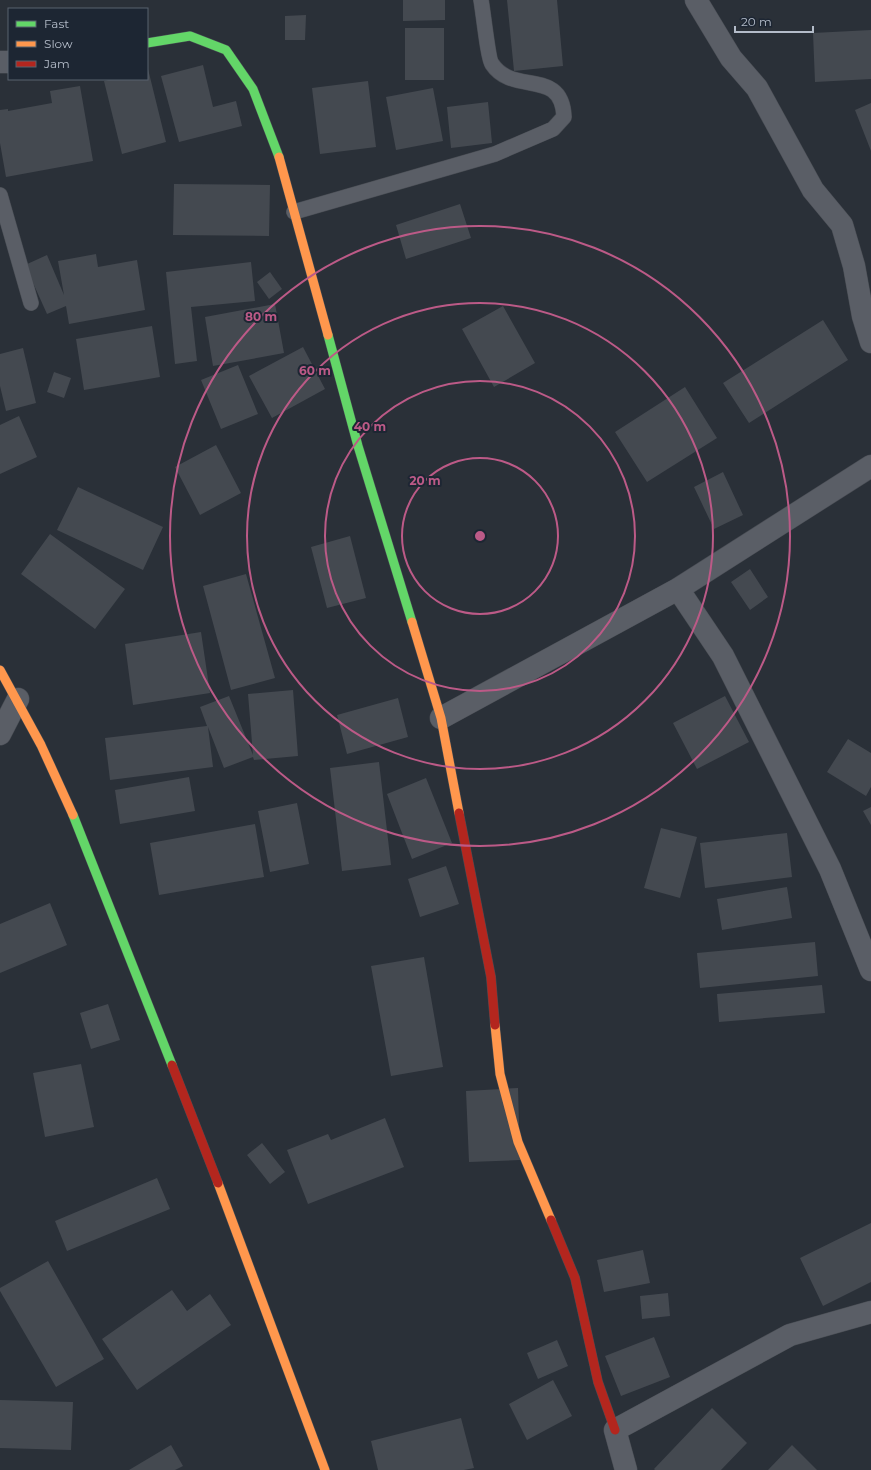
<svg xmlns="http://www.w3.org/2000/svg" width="871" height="1470" viewBox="0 0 871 1470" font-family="Montserrat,sans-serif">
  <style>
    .building { fill: #444950 }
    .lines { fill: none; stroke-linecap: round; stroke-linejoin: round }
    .lane-casing { stroke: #484c53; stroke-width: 16 }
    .street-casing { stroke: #484c53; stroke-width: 23 }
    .fast-casing { stroke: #484c53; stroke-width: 10 }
    .slow-casing { stroke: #484c53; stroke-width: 10 }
    .jam-casing { stroke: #484c53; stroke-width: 10 }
    .lane { stroke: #5a5e66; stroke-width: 15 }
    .street { stroke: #5a5e66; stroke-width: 22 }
    .fast { stroke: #63d668; stroke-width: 9 }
    .slow { stroke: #ff974d; stroke-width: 9 }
    .jam { stroke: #b3261e; stroke-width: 9 }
    .ring { fill: none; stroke: #bc5a87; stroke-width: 2 }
    .centre { fill: #bc5a87; stroke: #1d2633; stroke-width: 2 }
    .ring-label { font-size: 12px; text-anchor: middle; font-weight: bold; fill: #bc5a87; stroke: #1d2633; stroke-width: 4; stroke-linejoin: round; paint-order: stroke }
  </style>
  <rect width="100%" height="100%" fill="#2a3038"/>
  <path class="building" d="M403 0H445V20L403 21Z
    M507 0H557L563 66 514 71Z
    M306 15 305 40H285V16Z
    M405 28H444V80H405Z
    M871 30V79L815 82 813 33Z
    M203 65 213 107 236 101 242 126 179 142 161 76Z
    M148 69 166 142 122 154 104 81 113 79H147Z
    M368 81 376 147 320 154 312 88Z
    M80 86 93 161 6 177 0 143V110L8 109V111L52 103 50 91Z
    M433 88 443 141 396 150 386 97Z
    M488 102 492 143 451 148 447 107Z
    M871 103V151L855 110Z
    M174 184 270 185 269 236 173 235Z
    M460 204 471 238 406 259 396 225Z
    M96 254 98 267 137 260 145 310 69 324 66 306 47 314 25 265 47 255 64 295 58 261Z
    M251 262 255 301 191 307 197 361 175 364 166 272Z
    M270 272 282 289 269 299 257 282Z
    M275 304 284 353 213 366 205 317Z
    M503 306 535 363 494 387 462 329Z
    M823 320 848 360 749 423 723 383Z
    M152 326 160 377 84 390 76 339Z
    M303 347 325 389 272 418 249 376Z
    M23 348 36 403 6 411 0 386V354Z
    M238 365 258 414 221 429 201 380Z
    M54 372 71 378 64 398 47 392Z
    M685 387 717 438 647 482 615 432Z
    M19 416 37 457 0 474V425Z
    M216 445 241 493 200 515 175 467Z
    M723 472 743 515 714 529 694 487Z
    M78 487 163 527 143 570 57 530Z
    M50 534 125 589 95 629 21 574Z
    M350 536 366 598 327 608 311 547Z
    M750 569 768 597 750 610 731 582Z
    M246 574 275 678 231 690 203 586Z
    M201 632 210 693 133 705 125 644Z
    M293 690 298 756 254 760 253 757 224 768 208 727 213 767 110 780 105 738 207 726 200 707 229 696 253 755 248 694Z
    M725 696 749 742 697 769 673 723Z
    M398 698 408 737 347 754 337 715Z
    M848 739 871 753V787L866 796 827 772Z
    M379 762 391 865 342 871 330 768Z
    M189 777 195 811 120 824 115 790Z
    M426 778 452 843 412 859 387 794Z
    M297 803 309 864 270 872 258 811Z
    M871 807V825L863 811Z
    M255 824 264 877 159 895 150 843Z
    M661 828 697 837 680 898 644 888Z
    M787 833 792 877 705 888 700 843Z
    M446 866 459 904 420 917 408 879Z
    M787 887 792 918 722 930 717 899Z
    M50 903 67 945 0 973V924Z
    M815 942 818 976 700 988 697 953Z
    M424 957 443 1067 391 1076 371 966Z
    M822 985 825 1013 719 1022 717 994Z
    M108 1004 120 1040 91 1049 80 1013Z
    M81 1064 94 1127 45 1137 33 1073Z
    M518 1088 520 1160 469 1162 466 1091Z
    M385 1118 404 1167 308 1204 287 1150 328 1134 331 1140Z
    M262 1143 285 1172 270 1184 247 1155Z
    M157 1178 170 1209 67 1251 55 1221Z
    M871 1223V1282L823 1306 800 1258Z
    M643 1250 650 1283 604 1292 597 1260Z
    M48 1261 104 1359 56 1387 0 1291V1288Z
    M172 1290 187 1311 210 1294 231 1325 137 1390 102 1339Z
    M668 1293 670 1316 642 1319 640 1296Z
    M654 1337 670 1377 621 1396 605 1356Z
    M557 1340 568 1366 538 1379 527 1353Z
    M553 1380 572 1416 527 1440 509 1404Z
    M0 1400 73 1402 71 1450 0 1448Z
    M712 1408 747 1443 721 1470H655L654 1469Z
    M461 1418 474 1468 464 1470H378L371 1441Z
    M171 1445 183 1466 175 1470H129Z
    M792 1445 817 1470H768Z"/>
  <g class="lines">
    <defs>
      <path id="lane" d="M0 195 31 303
        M294 212 495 154 553 129 564 117C562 67 513 96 492 64 488 59 483 10 481 0"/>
      <path id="street" d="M696 0 731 58 757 88 813 190 842 225 854 266 863 316 871 342
        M0 62H9
        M678 589 723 656 830 869 871 970
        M441 718 678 589 871 466
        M0 734 18 699
        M626 1470 615 1430 790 1335 871 1312"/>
      <path id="fast" d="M147 43 190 36 226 50 253 89 279 157
        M328 335 358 446 412 622
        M73 815 172 1065"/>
      <path id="slow" d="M279 157 328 335
        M412 622 441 718 459 813
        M0 670 41 745 73 815
        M495 1025 500 1074 518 1142 551 1220
        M218 1183 325 1470"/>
      <path id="jam" d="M459 813 491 977 495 1025
        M172 1065 218 1183
        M551 1220 575 1278 598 1382 615 1430"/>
    </defs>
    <use href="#lane" class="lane-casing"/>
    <use href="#street" class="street-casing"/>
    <use href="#fast" class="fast-casing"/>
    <use href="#slow" class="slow-casing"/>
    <use href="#jam" class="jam-casing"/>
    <use href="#lane" class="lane"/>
    <use href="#street" class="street"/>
    <use href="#fast" class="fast"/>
    <use href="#slow" class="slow"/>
    <use href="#jam" class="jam"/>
  </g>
  <g class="ring">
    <circle cx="480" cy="536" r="78"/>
    <circle cx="480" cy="536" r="155"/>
    <circle cx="480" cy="536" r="233"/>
    <circle cx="480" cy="536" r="310"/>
  </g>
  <circle cx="480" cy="536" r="6" class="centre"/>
  <g class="ring-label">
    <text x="261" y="321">80 m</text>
    <text x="315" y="375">60 m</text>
    <text x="370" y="431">40 m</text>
    <text x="425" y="485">20 m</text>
  </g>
  <rect x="8" y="8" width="140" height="72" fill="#1d2633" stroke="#59626f"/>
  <rect x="16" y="21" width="20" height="6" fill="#63d668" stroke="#59626f"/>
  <text x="44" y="28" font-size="12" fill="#b4bcc9">Fast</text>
  <rect x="16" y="41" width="20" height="6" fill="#ff974d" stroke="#59626f"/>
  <text x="44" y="48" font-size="12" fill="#b4bcc9">Slow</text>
  <rect x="16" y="61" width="20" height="6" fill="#b3261e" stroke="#59626f"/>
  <text x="44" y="68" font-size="12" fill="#b4bcc9">Jam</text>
  <path d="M735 26v6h78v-6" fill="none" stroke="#b4bcc9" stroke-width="2"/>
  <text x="741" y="26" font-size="12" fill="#b4bcc9" stroke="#1d2633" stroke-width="3" paint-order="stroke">20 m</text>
</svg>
